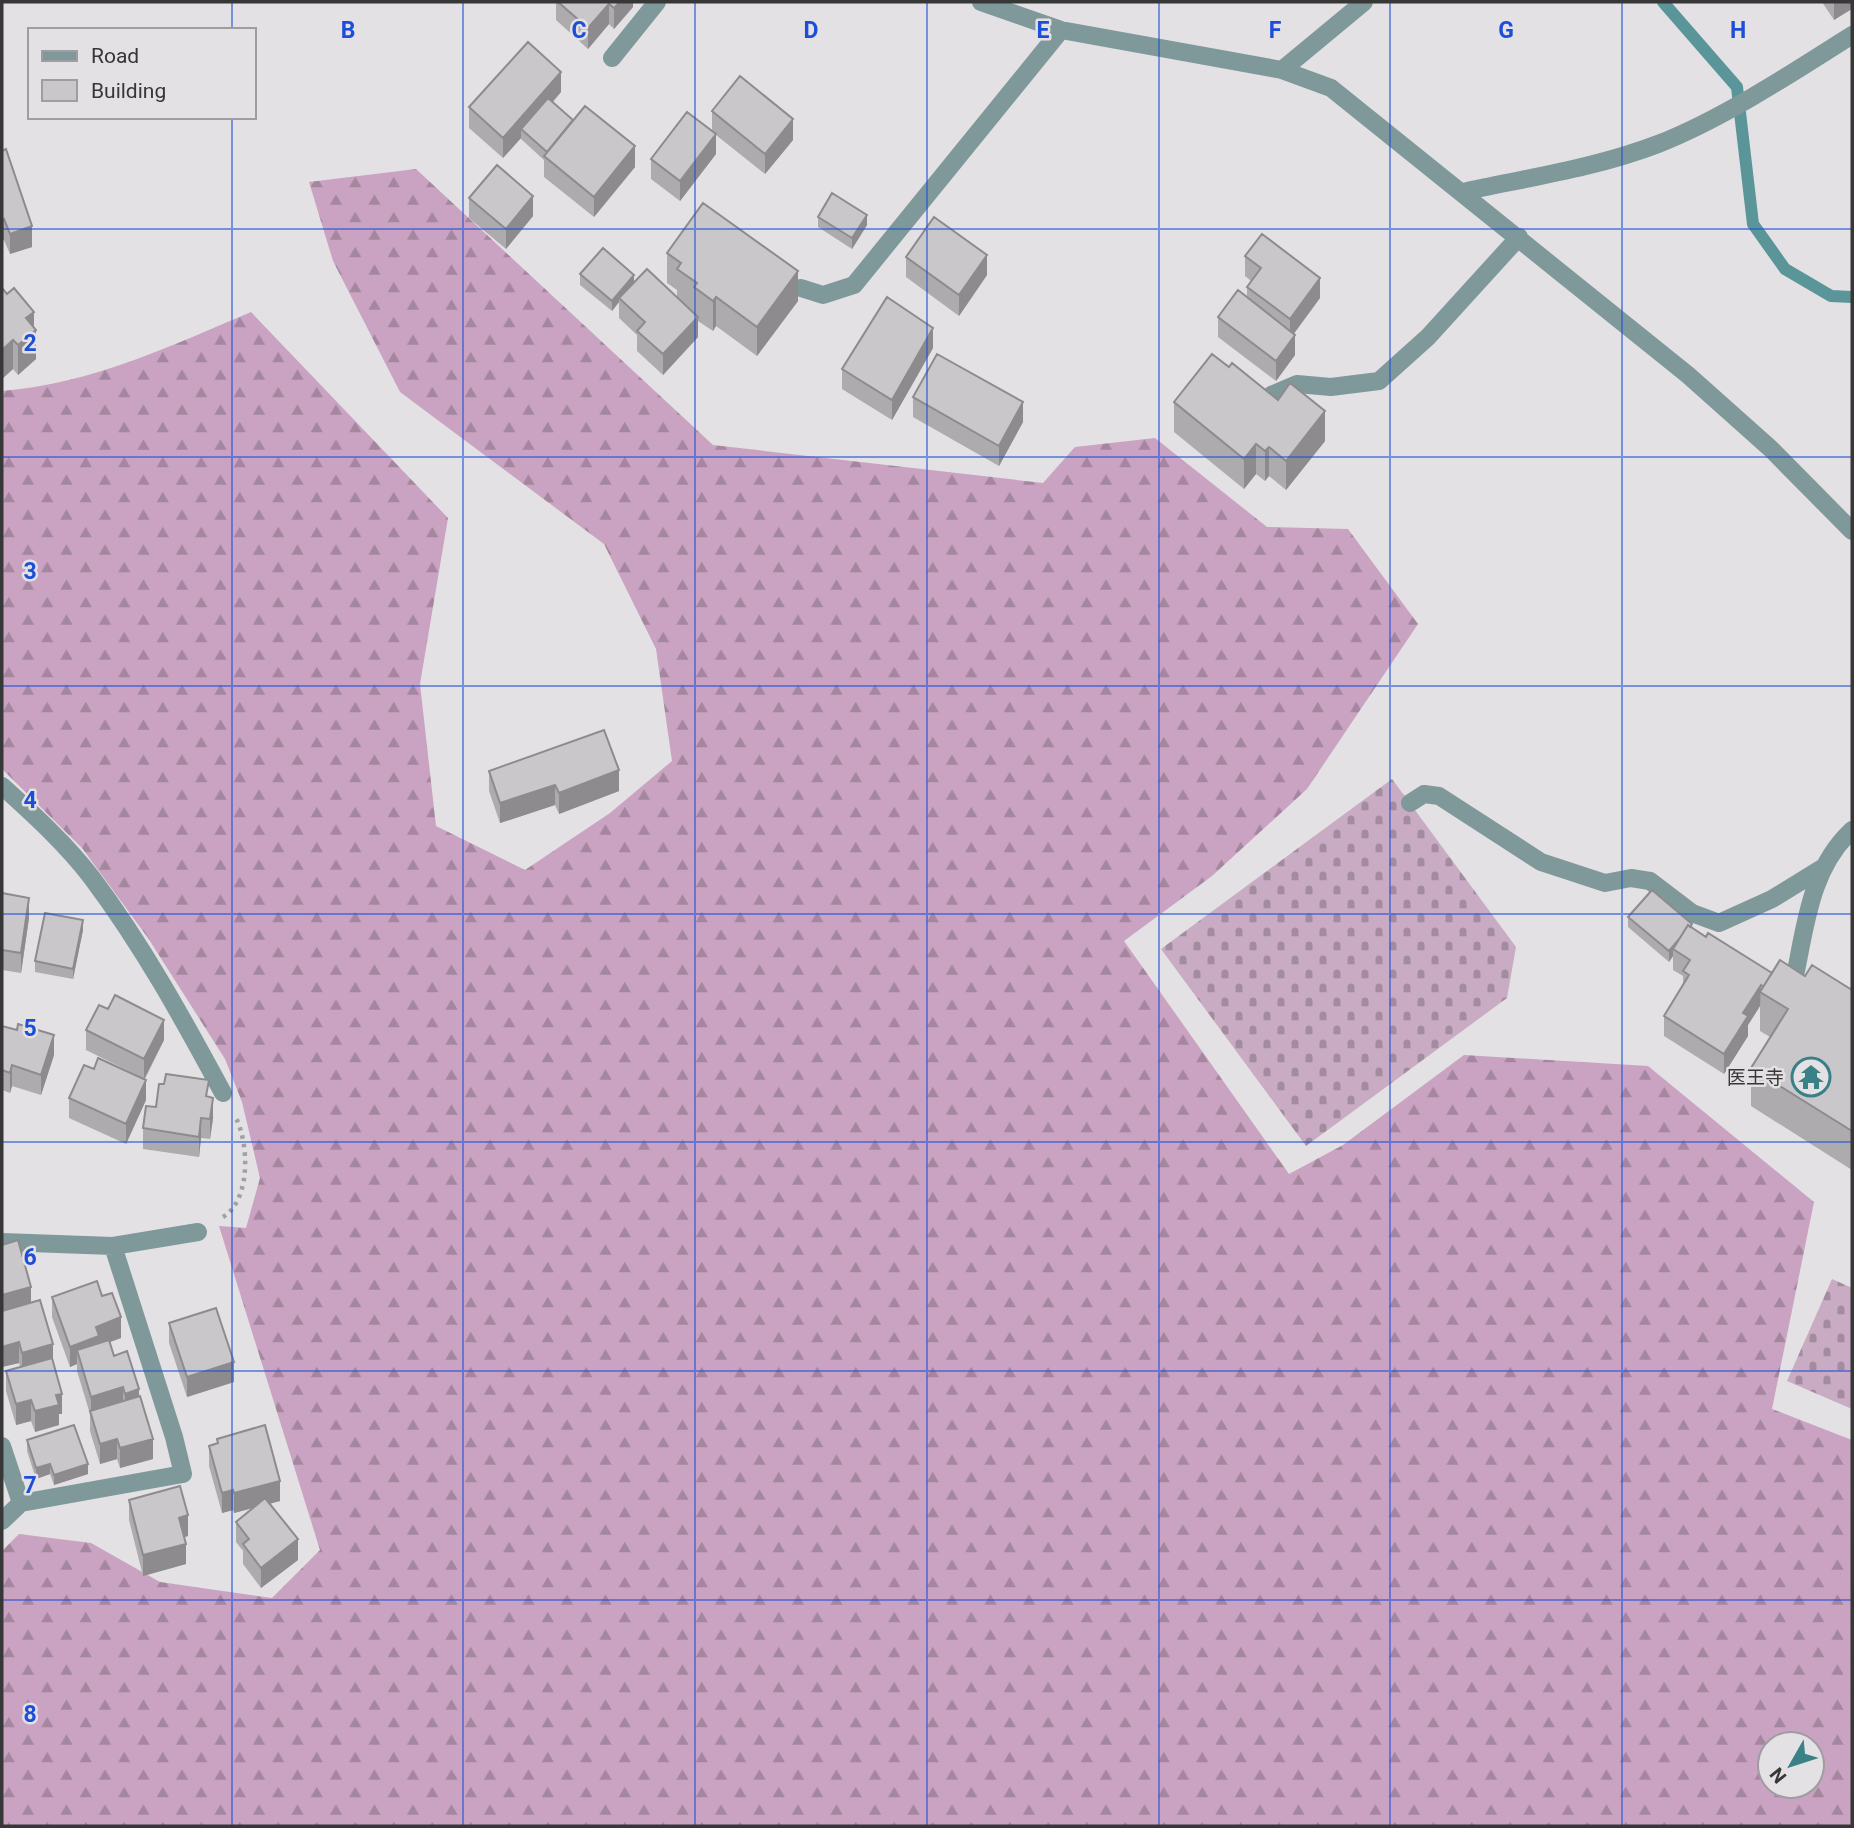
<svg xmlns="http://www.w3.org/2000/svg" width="1854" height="1828" viewBox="0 0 1854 1828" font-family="Roboto,'Noto Sans JP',sans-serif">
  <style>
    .forest { fill: url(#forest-firs); fill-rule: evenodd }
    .cemetery { fill: url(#cemetery-stones) }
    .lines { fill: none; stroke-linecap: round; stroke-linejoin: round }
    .stream { stroke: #5a959a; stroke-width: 12 }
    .path { stroke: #a2a1a2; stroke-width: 4.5; stroke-dasharray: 3.5 5; stroke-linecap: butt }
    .minor { stroke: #7f989a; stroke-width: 18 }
    .wall { fill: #adabad }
    .shaded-wall { fill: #8d8b8d }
    .building { fill: #c9c7c9; stroke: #8d8b8d; stroke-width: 2 }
    .grid { fill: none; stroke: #1d4ed8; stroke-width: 2; stroke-opacity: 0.55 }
    .labels { text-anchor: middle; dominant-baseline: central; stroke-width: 5; stroke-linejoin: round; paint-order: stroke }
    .poi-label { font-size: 19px; fill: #383738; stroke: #e3e1e3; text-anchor: end }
    .grid-label { font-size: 23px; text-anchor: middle; font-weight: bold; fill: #1d4ed8; stroke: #e3e1e3; stroke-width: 5; stroke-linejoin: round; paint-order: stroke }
  </style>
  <defs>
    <pattern id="forest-firs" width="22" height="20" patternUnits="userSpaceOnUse" patternTransform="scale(1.75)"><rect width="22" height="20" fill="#caa3c2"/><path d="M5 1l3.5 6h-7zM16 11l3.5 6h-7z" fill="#a5869f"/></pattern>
    <pattern id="cemetery-stones" width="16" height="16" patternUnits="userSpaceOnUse" patternTransform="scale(1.75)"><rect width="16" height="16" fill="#c9abc3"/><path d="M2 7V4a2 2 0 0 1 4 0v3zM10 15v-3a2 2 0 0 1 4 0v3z" fill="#a48c9f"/></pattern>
  </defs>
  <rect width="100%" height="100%" fill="#e3e1e3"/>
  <path class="forest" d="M416 169 713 445 1043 483 1075 447 1155 438 1267 527 1348 529 1418 624 1307 789 1212 876 1124 941 1289 1174 1343 1145 1464 1055 1648 1066 1814 1202 1772 1409 1852 1440V1826H2V1551L19 1534 91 1543 160 1582 272 1598 320 1550 219 1226 246 1228 260 1178 242 1102 225 1059 148 938 82 848 2 769V391C90 384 171 346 251 312L448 518 420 684 436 826 525 870 610 813 672 761 656 649 604 544 400 392 333 261 309 182ZM1770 1744H1812V1786H1770Z"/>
  <path class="cemetery" d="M1392 779 1516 947 1507 998 1306 1146 1161 949Z
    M1832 1279 1852 1288V1409L1787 1381Z"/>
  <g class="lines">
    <path class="stream" d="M1663 2 1737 87 1753 224 1785 269 1831 296 1852 297"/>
    <path class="path" d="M223 1217C251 1200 249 1144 236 1118"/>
    <path class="minor" d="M981 2 1061 30 1282 70 1331 88 1688 375 1771 449 1852 531
      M612 58 657 2
      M1282 70 1364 2
      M1462 192C1526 178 1596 168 1658 144 1722 119 1794 72 1852 35
      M801 288 823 295 854 285 1061 30
      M1271 395 1297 384 1331 387 1379 381 1428 337 1519 237
      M2 786C33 814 67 845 92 878 143 946 183 1019 223 1093
      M1410 803 1424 794 1439 796 1541 862 1605 883 1631 878 1650 881 1692 913 1719 923 1772 899 1824 867
      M1796 971C1806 921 1812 867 1852 830
      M2 1242 113 1246 174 1437 183 1474 21 1503 2 1521
      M113 1246 198 1232
      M2 1446 21 1503"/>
  </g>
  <path class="wall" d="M556 2H633V7L614 29 609 24 588 49 556 20Z
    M1822 2H1852L1834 20Z
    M561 92 553 102 573 120 635 167 594 217 544 177V160L521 139V138L503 158 469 128V107Z
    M712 111 793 140 765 174 716 135V154L680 201 651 179V159L712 131Z
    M2 151 32 247 10 254 4 240 2 241Z
    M469 198 533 216 506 249 469 218Z
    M818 217 867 225 852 249 818 227Z
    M667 253 798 301 757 356 716 326 713 331 698 321V337L663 375 637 351V335L619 318V302L612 311 580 285V274L634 282 677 298V290L667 283Z
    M1245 256 1320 298 1294 333 1295 355 1276 381 1218 337V317L1247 297V287L1251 281 1245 276Z
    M906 257 987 275 959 316 906 277Z
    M2 288 34 327 36 359 18 375 13 369 2 379Z
    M933 348 892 420 842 389V369Z
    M913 397 1023 422 999 466 913 417Z
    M1174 402 1325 441 1286 490 1269 476 1265 481 1256 474 1244 489 1174 432Z
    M489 771 619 791 559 814 555 805 500 823 489 791Z
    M2 893 29 918 21 973 2 970Z
    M1628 917 1692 928 1772 973 1805 976 1852 990V1170L1751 1106V1068L1770 1037 1760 1031V1006L1748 1025V1036L1724 1074 1664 1036V1016L1683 985V976L1673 970V956L1669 962 1628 927Z
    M83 930 73 979 35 972V961Z
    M2 1026 17 1030 54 1055 41 1095 12 1086 10 1093 2 1090Z
    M86 1030 164 1040 145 1079 146 1100 126 1144 69 1118V1098L94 1069 141 1077 86 1050Z
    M209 1097 213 1118 210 1139 201 1138 199 1157 143 1149V1128L156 1107Z
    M102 1296 121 1338 110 1342 114 1356 139 1397 153 1459 120 1468 117 1459 100 1464 90 1431V1414L77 1371V1364L70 1367 52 1317V1297Z
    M31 1303 53 1361 62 1414H59V1425L35 1432 31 1421 16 1425 6 1391V1371L20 1367 19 1363 2 1367Z
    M169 1323 234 1382 187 1397 169 1343Z
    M217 1439 280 1501 269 1504 298 1560 261 1588 243 1564V1551L236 1542V1522L252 1508 234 1513 233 1510 222 1513 209 1466V1446L217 1444Z
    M27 1440 88 1474 54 1485 50 1474 36 1479 27 1451Z
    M129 1500 188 1536 184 1537 186 1564 143 1576 129 1520Z"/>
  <path class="shaded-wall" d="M620 2H633V7L614 29V8Z
    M1834 2H1852V9L1834 20Z
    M609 4V24L588 49V28Z
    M561 72V92L525 133 521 129V138L503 158V138Z
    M793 119V140L765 174V154Z
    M716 134V154L680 201V181Z
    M635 146V167L594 217V197Z
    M533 196V216L506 249V229Z
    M867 215V225L852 249V238Z
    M4 219V240L2 241V220Z
    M32 226V247L10 254V234Z
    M987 255V275L959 316V295Z
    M798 271V301L757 356V327Z
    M634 275V285L619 298V302L612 311V301Z
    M1320 278V298L1290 339V319Z
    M716 297V326L713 331V301Z
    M34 312V331L36 330V359L18 375V345L26 318Z
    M698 317V337L663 375V354Z
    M933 328V348L892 420V400Z
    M1295 335V355L1276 381V361Z
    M13 340V369L2 379V350Z
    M1023 402V422L999 466V446Z
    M1325 411V441L1286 490V461Z
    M1256 444V474L1244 489V459Z
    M1269 447V476L1265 481V451Z
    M619 770V791L559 814V793Z
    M555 785V805L500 823V803Z
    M29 898V918L21 973V953Z
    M83 920V930L73 979V969Z
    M1692 924V934L1673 949V956L1669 962V951Z
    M1761 985 1760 1006 1748 1025V1036L1724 1074V1054L1743 1013Z
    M164 1020V1040L144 1079V1059Z
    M54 1035V1055L41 1095V1075Z
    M12 1065V1086L10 1093V1073Z
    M146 1080V1100L126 1144V1124Z
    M213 1098V1118L210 1139V1119Z
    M201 1118V1138L199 1157V1137Z
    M31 1287V1307L2 1316V1295Z
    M121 1317V1338L99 1346 77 1350V1364L70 1367V1347L96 1327Z
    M19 1342V1363L2 1367V1347Z
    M53 1344V1364L22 1373V1353Z
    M234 1362V1382L187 1397V1377Z
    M123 1387V1407L91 1414V1397Z
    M139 1389V1410L125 1414V1394Z
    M62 1394V1414H59V1425L35 1432V1411L56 1395Z
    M31 1400V1421L16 1425V1404Z
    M117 1439V1459L100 1464V1444Z
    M153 1439V1459L120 1468V1448Z
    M50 1464V1474L36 1479V1468Z
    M88 1464V1474L54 1485V1475Z
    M280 1481V1501L234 1513V1493Z
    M233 1490V1510L222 1513V1493Z
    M188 1515V1536L179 1539V1518Z
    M298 1539V1560L261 1588V1568Z
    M186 1544V1564L143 1576V1555Z"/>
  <path class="building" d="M558 2H620L614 8 609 4 588 28Z
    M528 42 561 72 503 138 469 107Z
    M740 76 793 119 765 154 712 111Z
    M548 98 573 120 547 152 521 129Z
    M585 106 635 146 594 197 544 156Z
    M687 112 716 134 680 181 651 159Z
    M6 149 32 226 10 234 4 219 2 220V151Z
    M497 165 533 196 506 229 469 198Z
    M832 193 867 215 852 238 818 217Z
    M703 203 798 271 757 327 716 297 713 301 694 287 697 283 677 269 681 263 667 253Z
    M934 217 987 255 959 295 906 257Z
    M1262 234 1320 278 1290 319 1247 287 1261 268 1245 256Z
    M603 248 634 275 612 301 580 274Z
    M647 269 698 317 663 354 637 331 645 322 619 298Z
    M2 288 7 294 14 288 34 312 26 318 36 330 18 345 13 340 2 350Z
    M1238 290 1295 335 1276 361 1218 317Z
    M887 297 933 328 892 400 842 369Z
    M937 354 1023 402 999 446 913 397Z
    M1212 354 1229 367 1232 363 1278 400 1290 383 1325 411 1286 461 1269 447 1265 451 1256 444 1244 459 1174 402Z
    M604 730 619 770 559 793 555 785 500 803 489 771Z
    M1652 890 1692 924 1690 927 1688 925 1680 938 1669 951 1628 917Z
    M2 893 29 898 21 953 2 950Z
    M45 913 83 920 73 969 35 961Z
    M1688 925 1706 937 1708 933 1772 973 1763 987 1761 985 1743 1013 1748 1016 1724 1054 1664 1016 1689 975 1683 971 1690 960 1673 949Z
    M1780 960 1805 976 1812 965 1852 990V1131L1751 1068 1788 1009 1760 992Z
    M115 995 164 1020 144 1059 86 1030 99 1005 108 1009Z
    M18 1024 54 1035 41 1075 12 1065 10 1073 2 1070V1026L17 1030Z
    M98 1058 146 1080 126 1124 69 1098 84 1065 94 1069Z
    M166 1074 209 1080 206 1096 213 1098 210 1119 201 1118 199 1137 143 1128 146 1106 156 1107 159 1084H164Z
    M18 1240 31 1287 2 1295V1245Z
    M97 1281 102 1296 112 1293 121 1317 96 1327 99 1336 70 1347 52 1297Z
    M40 1300 53 1344 22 1353 19 1342 2 1347V1311Z
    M216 1308 234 1362 187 1377 169 1323Z
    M109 1340 114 1356 127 1351 139 1389 125 1394 123 1387 91 1397 77 1350Z
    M52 1358 62 1394 56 1395 59 1405 35 1411 31 1400 16 1404 6 1371Z
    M140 1396 153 1439 120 1448 117 1439 100 1444 90 1411Z
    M74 1425 88 1464 54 1475 50 1464 36 1468 27 1440Z
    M265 1425 280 1481 234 1493 233 1490 222 1493 209 1446 218 1443 217 1439Z
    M180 1486 188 1515 179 1518 186 1544 143 1555 129 1500Z
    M265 1498 298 1539 261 1568 243 1544 249 1539 236 1522Z"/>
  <path class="grid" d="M232 2V30M463 2V1826M695 2V1826M927 2V1826M1159 2V1826M1390 2V1826M1622 2V1826M232 117V1826M2 229H1852M2 457H1852M2 686H1852M2 914H1852M2 1142H1852M2 1371H1852M2 1600H1852"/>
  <defs>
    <symbol id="temple-ring" viewBox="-11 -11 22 22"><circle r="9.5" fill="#e3e1e3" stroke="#398187" stroke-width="1.5"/><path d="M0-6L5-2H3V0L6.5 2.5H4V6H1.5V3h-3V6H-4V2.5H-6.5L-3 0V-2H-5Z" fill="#398187"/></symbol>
  </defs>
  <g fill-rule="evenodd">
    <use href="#temple-ring" x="1789" y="1055" width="44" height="44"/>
  </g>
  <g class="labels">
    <g class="poi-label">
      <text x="1784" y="1077">医王寺</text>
    </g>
  </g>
  <g class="grid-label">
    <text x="348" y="38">B</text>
    <text x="579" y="38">C</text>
    <text x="811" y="38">D</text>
    <text x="1043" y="38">E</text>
    <text x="1275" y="38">F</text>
    <text x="1506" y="38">G</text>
    <text x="1738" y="38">H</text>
    <text x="30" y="351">2</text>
    <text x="30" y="579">3</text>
    <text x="30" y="808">4</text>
    <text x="30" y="1036">5</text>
    <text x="30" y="1265">6</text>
    <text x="30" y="1493">7</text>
    <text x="30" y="1722">8</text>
  </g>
  <rect width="1854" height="1828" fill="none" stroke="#383738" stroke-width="7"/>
  <rect x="28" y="28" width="228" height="91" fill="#e3e1e3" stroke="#9f9d9f" stroke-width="2"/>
  <rect x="42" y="51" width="35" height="10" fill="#7f989a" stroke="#9f9d9f" stroke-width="2"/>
  <text x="91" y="63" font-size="21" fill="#383738">Road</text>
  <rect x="42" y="80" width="35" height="21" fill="#c9c7c9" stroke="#9f9d9f" stroke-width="2"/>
  <text x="91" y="98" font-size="21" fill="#383738">Building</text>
  <g transform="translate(1791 1765) rotate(231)"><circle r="33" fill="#e3e1e3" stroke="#9f9d9f" stroke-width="2"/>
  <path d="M0-5L12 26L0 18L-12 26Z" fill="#398187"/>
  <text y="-10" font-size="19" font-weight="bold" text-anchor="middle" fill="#383738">N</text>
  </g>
</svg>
